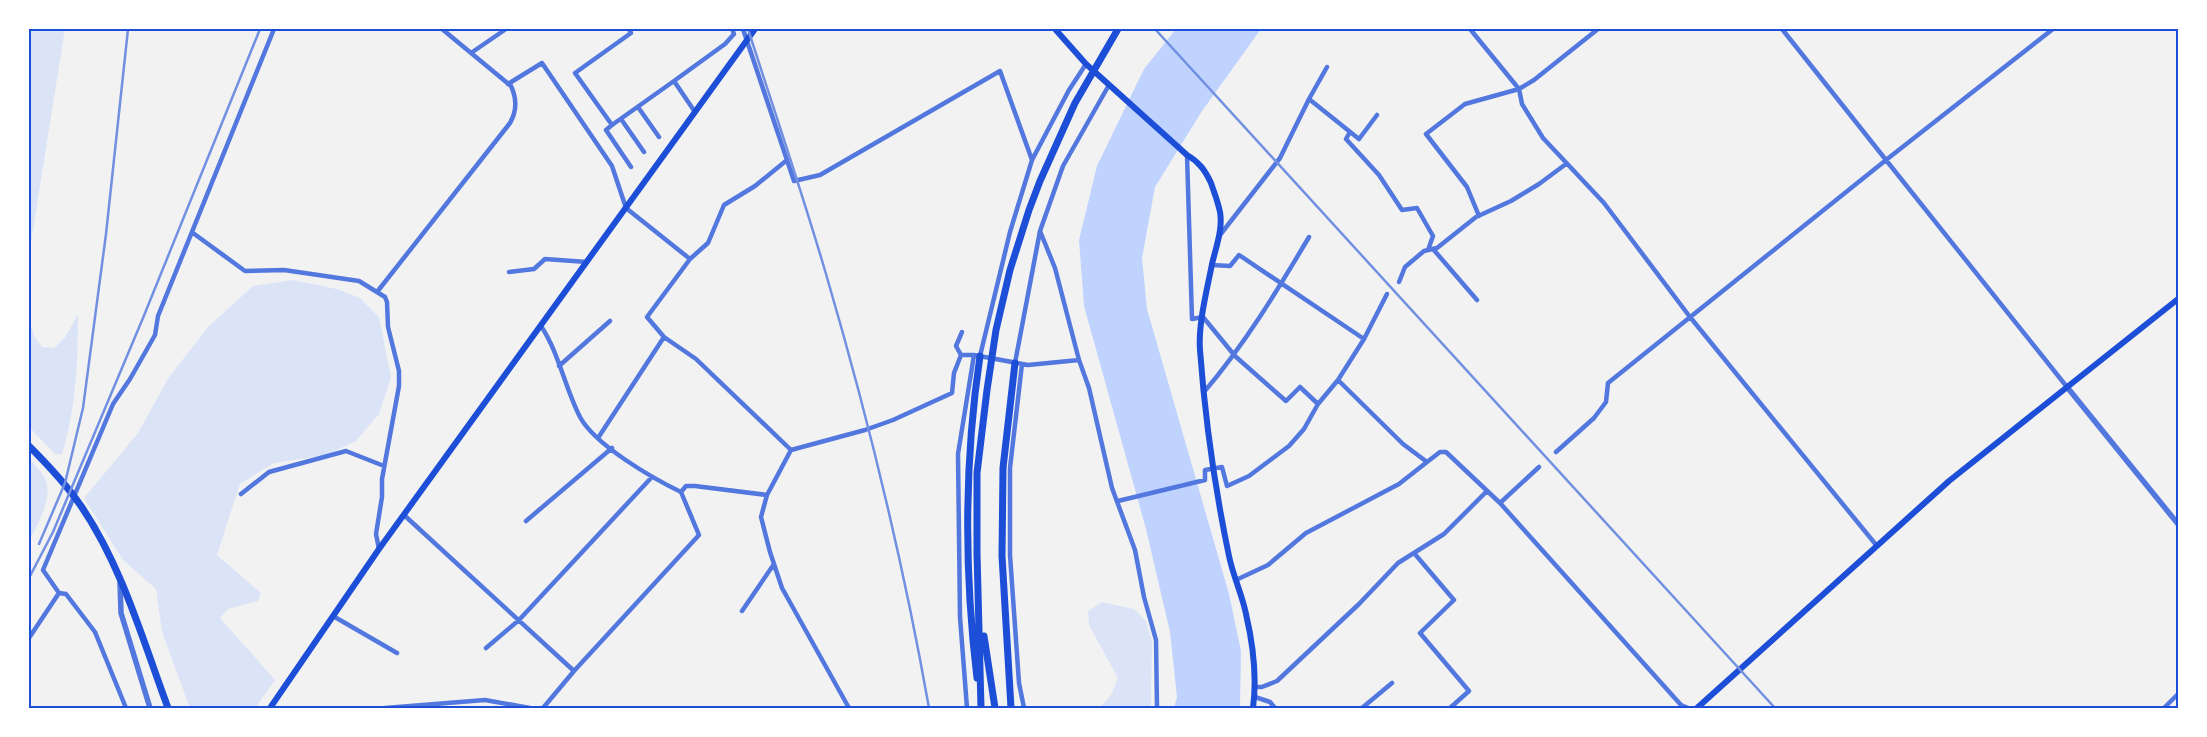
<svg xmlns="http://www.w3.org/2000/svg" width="2207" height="737" viewBox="0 0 2207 737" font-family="Roboto,sans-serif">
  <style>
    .green { fill: #dbe4f7 }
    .water { fill: #bfd3fe }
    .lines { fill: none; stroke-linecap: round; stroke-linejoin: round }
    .minor { stroke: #5277de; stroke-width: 4.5 }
    .tertiary { stroke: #5277de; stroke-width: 5.5 }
    .secondary { stroke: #1d4ed8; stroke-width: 6 }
    .trunk { stroke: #1d4ed8; stroke-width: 7 }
    .rail { stroke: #7290e2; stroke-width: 2.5 }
    .neatline { fill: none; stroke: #1d4ed8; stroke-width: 2 }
  </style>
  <rect width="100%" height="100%" fill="#f2f2f2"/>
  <path class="green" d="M29 29H65L29 255Z
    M293 280 337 289 360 298 379 317 391 377 379 414 356 441 326 455 274 463 240 484 217 555 261 593 258 601 228 609 220 618 275 680 255 708H190L162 632 156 589 123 560 84 498 138 433 169 377 209 326 253 286Z
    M78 314C78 360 76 410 62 454L56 455 29 427V320L34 336 42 347 54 348 66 336Z
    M29 458C34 464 41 470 44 477 55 495 38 524 29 541Z
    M1102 602 1134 609 1146 621 1152 642 1151 708H1099L1111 695 1118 678 1089 625 1088 611Z"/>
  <path class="water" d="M1176 29H1261L1202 111 1155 187 1142 258 1147 309 1229 594 1241 651 1240 708H1174L1177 697 1170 632 1146 529 1084 306 1079 240 1097 166 1144 69Z"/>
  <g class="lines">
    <path class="minor" d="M629 29 631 33 575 73 612 125 674 81
      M743 29 794 181 820 175 1000 71 1032 160
      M1470 29 1519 89 1522 104 1543 138 1604 203 1690 317 1877 546
      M1782 29 1886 160 2053 29
      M471 53 506 29
      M508 84 542 63 612 166 626 208 690 259 708 243 724 205 755 186 787 160
      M1309 99 1359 139 1377 115
      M638 107 659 137
      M695 112 674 81 725 44 734 34 732 29
      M621 119 644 152
      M612 125 606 130 631 167
      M1350 132 1346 139 1379 175 1402 210 1417 208 1433 236 1428 250
      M1187 155 1192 319 1203 317 1235 356 1286 401 1300 387 1318 404
      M1479 216 1467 187 1426 134 1465 104 1519 89 1534 80 1598 29
      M1040 231 1055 268 1079 360 1089 388 1112 488 1135 550 1144 597 1156 640 1157 708
      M193 233 245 271 284 270 359 281 385 297 387 302 388 327 399 371V386L382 479V497L376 534 379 549
      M1220 235 1280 158 1309 99 1327 67
      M1433 249 1477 300
      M1212 265 1230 266 1239 255 1364 339
      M509 272 534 269 545 259 587 262
      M1399 282 1405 267 1424 251 1437 248 1476 217 1511 201 1539 184 1566 164
      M377 292 510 123C517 111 517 99 511 86L442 29
      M664 337 696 359 791 450
      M961 355H974L1028 365 1079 360
      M980 356 1010 232 1032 160 1069 90 1086 64
      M1015 363 1040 231 1063 166 1109 85
      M1022 364 1010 468V555L1019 683 1024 708
      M559 366 610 321
      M1338 380 1364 339 1387 294
      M1204 392C1245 344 1277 291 1309 237
      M598 438 664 337 647 317 690 259
      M1556 452 1594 418 1606 402 1608 383 1886 160 2067 387
      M681 492 686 486H695L767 495
      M241 494 269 472 346 451 384 466
      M1118 501 1205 480V470L1222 467 1227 486 1249 476 1289 446 1304 429 1318 404 1338 380 1403 444 1427 462 1440 452H1446L1500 503 1681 705 1688 708
      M1500 503 1539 467
      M404 515 574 671 699 535 681 492C652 478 595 445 580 417 565 388 559 353 541 326
      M526 521 612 448
      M1414 553 1454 600 1420 633 1469 691 1450 708
      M1236 580 1268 565 1306 533 1399 484 1427 462
      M742 611 774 564
      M333 616 397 653
      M29 638 59 593
      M486 648 519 620 651 478
      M1255 687H1262L1277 681 1359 604 1398 563 1444 534 1486 492
      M1255 697 1270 702 1275 708
      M126 708 95 632 66 594 59 593 43 570 113 404 130 379 155 335 158 316 274 29
      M385 708 485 700 530 708
      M543 708 574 671
      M849 708 782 588 770 552 761 517 767 495 791 450 865 430 893 420 952 393 954 373 961 355 956 346 962 332
      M967 708 960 617 958 454 974 355
      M1362 708 1392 683
      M2164 708 2178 694"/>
    <path class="tertiary" d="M2067 387 2178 524
      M120 583 121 613 150 708"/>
    <path class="secondary" d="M1055 29 1086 64 1187 155C1199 162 1205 170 1211 183 1214 192 1218 202 1220 212 1223 229 1216 247 1212 264 1207 290 1198 324 1200 350 1205 418 1215 489 1229 556 1233 576 1242 594 1246 614 1253 644 1257 678 1253 708
      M270 708 379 549 755 29
      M1697 708 1949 481 2178 299"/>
    <path class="trunk" d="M29 446C47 464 66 484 81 506 122 566 143 641 168 708
      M984 636 995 708
      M977 678C964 570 964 464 980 356
      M981 708 977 553V473L987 390 996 330 1010 270 1029 210 1040 181 1075 103 1118 29
      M1011 708 1002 556 1003 468 1015 363"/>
    <path class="rail" d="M748 29C774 110 802 192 826 274 868 417 903 561 929 708
      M1155 29 1775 708
      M39 544 65 483 83 408 106 234 128 29
      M29 578 53 532 143 318 260 29"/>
  </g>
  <rect width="2207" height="737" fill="none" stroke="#ffffff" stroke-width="60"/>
  <rect x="30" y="30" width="2147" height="677" class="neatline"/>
</svg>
